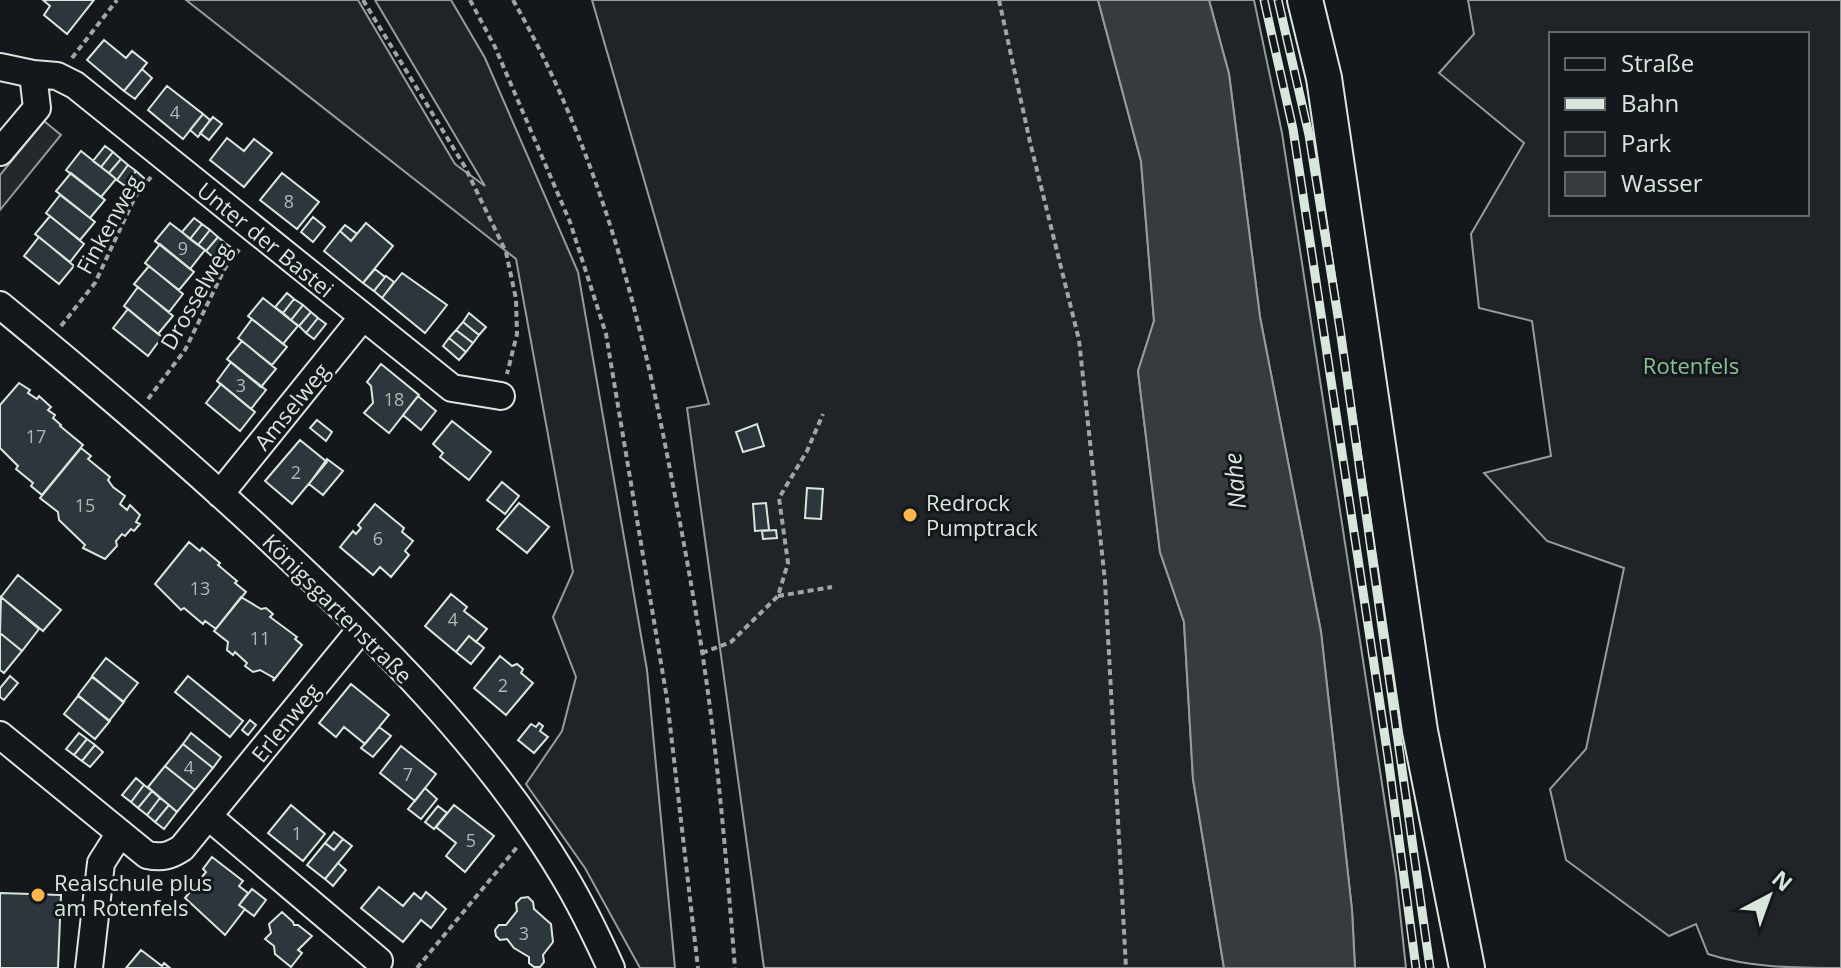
<svg xmlns="http://www.w3.org/2000/svg" width="1841" height="968" viewBox="0 0 1841 968" font-family="'Open Sans',sans-serif">
  <style>
    .green { fill: #202428; stroke: #939e99; stroke-width: 2; fill-rule: evenodd }
    .parking { fill: #24282b; stroke: #939e99; stroke-width: 2 }
    .water { fill: #363b3e; stroke: #939e99; stroke-width: 2 }
    .building { fill: #2c363c; stroke: #d8e6dc; stroke-width: 2 }
    .lines { fill: none; stroke-linecap: round; stroke-linejoin: round }
    .minor-casing { stroke: #d8e6dc; stroke-width: 30 }
    .major-casing { stroke: #d8e6dc; stroke-width: 38 }
    .path { stroke: #9da8a2; stroke-width: 4; stroke-dasharray: 6 4; stroke-linecap: butt }
    .minor { stroke: #14181c; stroke-width: 26 }
    .major { stroke: #14181c; stroke-width: 34 }
    .rail-casing { stroke: #d8e6dc; stroke-width: 9 }
    .rail { stroke: #14181c; stroke-width: 6; stroke-dasharray: 18; stroke-linecap: butt }
    .poi-dot { fill: #ffb74d; stroke: #14181c; stroke-width: 3 }
    .labels { text-anchor: middle; dominant-baseline: central; stroke-width: 6; stroke-linejoin: round; paint-order: stroke }
    .number-label { font-size: 18px; fill: #adbab4 }
    .street-label { font-size: 22px; fill: #d8e6dc; stroke: #14181c }
    .park-label { font-size: 22px; fill: #8ac095; stroke: #14181c }
    .poi-label { font-size: 22px; fill: #d8e6dc; stroke: #14181c; text-anchor: start }
    .water-label { font-size: 24px; font-style: italic; fill: #d8e6dc; stroke: #14181c }
  </style>
  <rect width="100%" height="100%" fill="#14181c"/>
  <path class="green" d="M186 0H358L455 164 485 186 375 0H451L485 58 578 272 647 670 675 968H640L585 868 526 784 562 731 576 677 553 617 573 572 516 259Z
    M592 0H1098L1141 161 1154 321 1138 371 1160 552 1184 622 1193 779 1224 968H764L687 408 709 404Z
    M1209 0H1254L1282 133 1396 875 1406 968H1355L1352 910 1321 632 1260 317 1229 74Z
    M1468 0H1841V968C1795 968 1750 968 1708 954L1696 924 1669 936 1566 860 1550 789 1586 749 1624 568 1547 541 1484 473 1551 456 1532 321 1479 308 1471 234 1524 143 1439 73 1474 34ZM1551 34H1807V214H1551Z"/>
  <path class="parking" d="M44 121 61 135 0 210V175Z"/>
  <path class="water" d="M1098 0H1209L1229 74 1260 317 1321 632 1352 910 1355 968H1224L1193 779 1184 622 1160 552 1138 371 1154 321 1141 161Z"/>
  <path class="building" d="M43 0H94L67 34 44 15 50 6Z
    M104 40 126 58 132 51 147 63 124 91 87 60Z
    M142 69 152 78 135 99 124 91Z
    M167 86 203 114 183 139 148 110Z
    M203 114 210 120 198 137 190 130Z
    M213 117 222 124 209 140 200 133Z
    M227 138 244 151 254 139 272 153 244 187 210 160Z
    M105 146 113 152 101 167 93 161Z
    M81 151 116 179 101 197 66 170Z
    M113 152 121 159 109 173 101 167Z
    M121 159 128 165 117 180 109 173Z
    M128 165 136 171 125 186 117 180Z
    M136 171 144 178 132 192 125 186Z
    M71 173 105 200 90 218 56 191Z
    M282 173 319 202 297 229 260 200Z
    M60 195 95 222 80 240 46 213Z
    M50 216 84 244 70 262 35 234Z
    M313 217 325 227 313 242 301 232Z
    M194 218 202 224 190 239 182 232Z
    M170 223 205 250 190 269 155 241Z
    M366 223 393 246 363 283 324 251 340 231 351 241Z
    M202 224 210 230 198 245 190 239Z
    M345 225 357 234 351 241 340 231Z
    M210 230 218 237 206 251 198 245Z
    M39 237 74 266 59 284 24 256Z
    M218 237 225 243 214 258 206 251Z
    M225 243 233 249 221 264 214 258Z
    M160 244 194 272 179 290 145 263Z
    M149 266 183 294 169 312 134 284Z
    M375 269 385 277 374 291 363 283Z
    M402 273 447 305 425 333 382 298Z
    M386 276 394 282 382 298 374 291Z
    M138 287 173 316 158 334 124 306Z
    M287 293 294 299 283 313 275 307Z
    M263 298 298 326 283 344 248 316Z
    M294 299 303 305 291 320 283 313Z
    M303 305 311 312 299 326 291 320Z
    M128 309 162 337 148 356 113 328Z
    M311 312 318 318 306 333 299 326Z
    M469 313 486 327 479 335 463 322Z
    M318 318 326 324 314 339 306 333Z
    M252 319 287 347 272 365 238 338Z
    M463 322 479 335 473 343 456 330Z
    M456 330 473 343 466 352 449 338Z
    M449 338 466 352 459 360 443 346Z
    M242 341 276 369 261 387 227 359Z
    M231 362 266 390 251 409 217 381Z
    M381 364 419 395 389 433 364 413 373 403 371 386 367 382Z
    M19 383 30 390 28 393 37 399 39 396 51 407 48 410 55 415 53 418 61 425 60 426 83 445 42 495 31 486 33 483 16 469 18 466 0 448V405Z
    M221 384 255 412 240 431 206 403Z
    M418 396 436 411 421 430 403 415Z
    M317 420 332 432 326 441 310 428Z
    M452 421 491 452 469 480 440 457 443 453 433 444Z
    M757 424 764 446 743 452 736 432Z
    M300 440 327 462 292 504 265 481Z
    M81 448 91 456 88 459 110 477 108 480 113 487 125 496 120 504 127 510 130 505 140 515 136 522 140 524 134 531 131 529 125 536 122 534 116 541 117 546 105 559 83 548 85 545 59 520 58 512 40 498Z
    M327 459 343 471 323 495 309 484Z
    M502 482 519 496 505 514 487 500Z
    M807 488 823 489 821 519 805 518Z
    M519 503 549 527 527 553 497 529Z
    M766 503 769 530 755 531 753 504Z
    M375 504 404 528 402 532 413 541 405 551 409 555 391 577 380 567 373 575 340 547 353 531 356 534 361 528 358 525Z
    M776 530 777 538 763 539 762 531Z
    M189 542 200 551 202 548 220 563 218 565 237 581 235 583 246 592 216 629 205 621 203 624 184 608 181 610 155 584Z
    M18 575 61 610 43 631 1 597Z
    M451 594 467 607 464 611 487 629 476 642 469 636 456 652 425 626Z
    M1 597 39 629 22 651 0 633Z
    M241 597 261 609 266 608 273 614 270 617 297 637 295 639 302 645 273 681 274 678 260 670 253 672 245 666 247 663 235 652 233 655 227 650 228 642 214 631Z
    M0 633 22 651 4 673 0 670Z
    M469 636 484 648 471 664 456 652Z
    M500 656 512 666 517 664 523 669 521 673 533 683 506 715 474 688Z
    M106 658 138 683 123 702 92 676Z
    M10 676 18 683 4 700 0 697V688Z
    M188 676 243 721 230 737 175 692Z
    M92 677 124 702 109 721 78 695Z
    M351 684 389 715 365 744 344 727 336 737 319 723Z
    M78 696 110 721 95 739 64 714Z
    M250 720 256 725 248 735 242 730Z
    M539 723 543 726 540 731 548 737 534 753 518 740 531 724 536 727Z
    M379 727 391 736 373 757 361 748Z
    M79 733 87 739 74 755 66 749Z
    M191 733 221 757 213 768 183 744Z
    M87 739 95 745 82 761 74 755Z
    M183 744 213 768 195 790 165 766Z
    M95 745 103 752 90 767 82 761Z
    M401 746 436 774 415 801 380 773Z
    M165 766 195 790 177 812 148 787Z
    M136 778 144 785 131 802 122 795Z
    M144 785 152 791 138 808 131 802Z
    M425 788 437 799 421 819 408 809Z
    M152 791 160 798 147 815 138 808Z
    M160 798 169 805 155 822 147 815Z
    M169 805 177 812 164 829 155 822Z
    M291 805 325 834 303 861 268 833Z
    M454 805 494 836 465 872 446 856 456 843 436 827Z
    M438 806 447 813 434 829 425 822Z
    M334 832 343 839 334 850 325 843Z
    M343 839 352 846 325 879 307 865 325 843 334 850Z
    M212 857 243 881 239 886 248 893 239 905 245 909 225 935 185 898 206 872 203 869Z
    M338 863 346 870 333 886 325 879Z
    M379 887 403 906 414 893 421 899 426 892 446 909 431 928 421 920 403 942 361 908Z
    M252 889 266 900 254 916 239 905Z
    M0 893 61 895 58 968H0Z
    M528 897 533 902 534 909 551 924 553 942 543 955 544 962 540 967H534L529 963V957L514 948 507 939 500 940 496 936 495 930 499 925H506L517 911 516 903 521 898Z
    M282 912 293 922 294 925H298L312 936 298 950 302 953 291 967 275 954 274 946 265 939 271 933 269 924Z
    M141 950 162 966 164 963 170 968H126Z"/>
  <g class="lines">
    <defs>
      <path id="minor" d="M0 67 33 74 37 108 0 152
        M33 74 57 76 75 85 452 388 501 396
        M0 305C89 378 177 453 261 531 373 635 486 745 564 876 582 906 597 937 611 968
        M220 494 362 318
        M0 735 147 855C162 858 170 856 182 848L362 628
        M208 816 379 961
        M89 968 101 863 120 833"/>
      <path id="major" d="M1305 0 1324 78 1420 731 1467 968"/>
    </defs>
    <use href="#minor" class="minor-casing"/>
    <use href="#major" class="major-casing"/>
    <path class="path" d="M363 0 465 167 506 252 516 299 517 334 507 374
      M470 0 495 47 570 222 606 334 667 699 698 968
      M513 0C597 147 640 310 671 475 686 553 700 630 710 708 721 795 728 881 735 968
      M999 0 1030 142 1079 340 1105 581 1126 968
      M72 58 117 0
      M61 326 95 283 135 197 151 177
      M148 399 185 350 225 268 241 247
      M778 596 832 587
      M702 653 731 642 778 596 788 563 779 498 807 451 823 414
      M417 968 518 846"/>
    <use href="#minor" class="minor"/>
    <use href="#major" class="major"/>
    <defs>
      <path id="rail" d="M1264 0 1293 129 1388 757 1416 968
        M1278 0 1309 135 1340 329 1430 968"/>
    </defs>
    <use href="#rail" class="rail-casing"/>
    <use href="#rail" class="rail"/>
  </g>
  <g class="poi-dot">
    <circle cx="910" cy="515" r="8"/>
    <circle cx="38" cy="895" r="8"/>
  </g>
  <g class="labels">
    <g class="number-label">
      <text x="175" y="112">4</text>
      <text x="289" y="201">8</text>
      <text x="183" y="248">9</text>
      <text x="241" y="385">3</text>
      <text x="394" y="399">18</text>
      <text x="36" y="436">17</text>
      <text x="296" y="472">2</text>
      <text x="85" y="505">15</text>
      <text x="378" y="538">6</text>
      <text x="200" y="588">13</text>
      <text x="453" y="619">4</text>
      <text x="260" y="638">11</text>
      <text x="503" y="685">2</text>
      <text x="189" y="767">4</text>
      <text x="408" y="774">7</text>
      <text x="297" y="833">1</text>
      <text x="471" y="840">5</text>
      <text x="524" y="933">3</text>
    </g>
    <g class="street-label">
      <text transform="translate(108 224) rotate(-61)">Finkenweg</text>
      <text transform="translate(266 239) rotate(39)">Unter der Bastei</text>
      <text transform="translate(195 296) rotate(-60)">Drosselweg</text>
      <text transform="translate(291 406) rotate(-51)">Amselweg</text>
      <text transform="translate(338 608) rotate(45)">Königsgartenstraße</text>
      <text transform="translate(285 722) rotate(-51)">Erlenweg</text>
    </g>
    <g class="park-label">
      <text x="1691" y="365">Rotenfels</text>
    </g>
    <g class="poi-label">
      <text x="926" y="502">Redrock<tspan x="926" dy="25">Pumptrack</tspan></text>
      <text x="54" y="882">Realschule plus<tspan x="54" dy="25">am Rotenfels</tspan></text>
    </g>
    <g class="water-label">
      <text transform="translate(1234 481) rotate(-95)">Nahe</text>
    </g>
  </g>
  <rect x="1549" y="32" width="260" height="184" fill="#14181c" stroke="#626a69" stroke-width="2"/>
  <rect x="1565" y="58" width="40" height="12" fill="#14181c" stroke="#626a69" stroke-width="2"/>
  <text x="1621" y="72" font-size="24" fill="#d8e6dc">Straße</text>
  <rect x="1565" y="98" width="40" height="12" fill="#d8e6dc" stroke="#626a69" stroke-width="2"/>
  <text x="1621" y="112" font-size="24" fill="#d8e6dc">Bahn</text>
  <rect x="1565" y="132" width="40" height="24" fill="#202428" stroke="#626a69" stroke-width="2"/>
  <text x="1621" y="152" font-size="24" fill="#d8e6dc">Park</text>
  <rect x="1565" y="172" width="40" height="24" fill="#363b3e" stroke="#626a69" stroke-width="2"/>
  <text x="1621" y="192" font-size="24" fill="#d8e6dc">Wasser</text>
  <g transform="translate(1769 896) rotate(41)" stroke="#14181c" stroke-width="6" paint-order="stroke">
  <path d="M0-6L14 30L0 20L-14 30Z" fill="#d8e6dc"/>
  <text y="-12" font-size="22" font-weight="bold" text-anchor="middle" fill="#d8e6dc">N</text>
  </g>
</svg>
